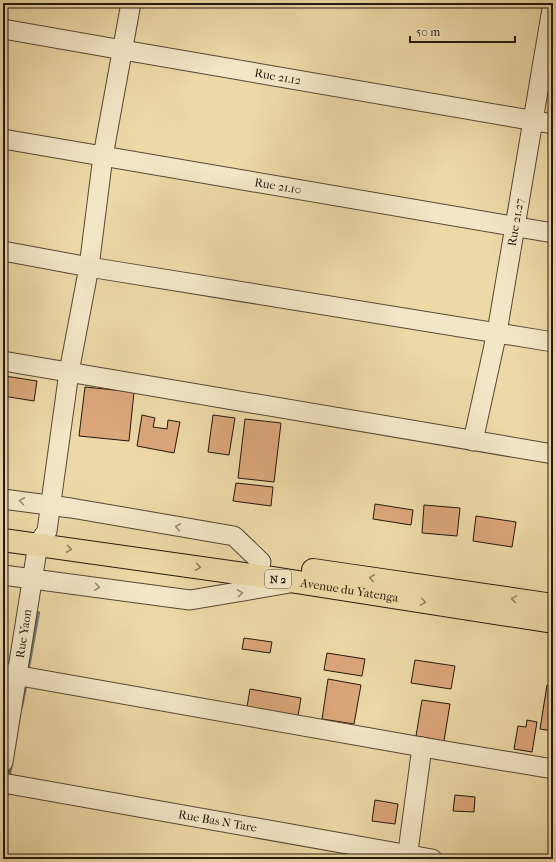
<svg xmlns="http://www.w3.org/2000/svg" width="556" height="862" viewBox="0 0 556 862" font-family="'IM FELL French Canon',serif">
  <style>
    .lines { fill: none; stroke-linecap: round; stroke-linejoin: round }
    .stream { stroke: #6e7771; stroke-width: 4 }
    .building { fill: #dba67a; stroke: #24180d }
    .minor-casing { stroke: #564834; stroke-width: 21 }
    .major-casing { stroke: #24180d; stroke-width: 24 }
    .minor { stroke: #f3e6c6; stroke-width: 19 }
    .major { stroke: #ecd9a7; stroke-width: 22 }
    .oneway { stroke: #968973 }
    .oneway2 { stroke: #928262 }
    .labels { text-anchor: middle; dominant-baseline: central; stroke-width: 3; stroke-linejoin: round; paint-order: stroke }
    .shield { fill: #f3e6c6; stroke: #625644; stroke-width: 1 }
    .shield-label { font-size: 11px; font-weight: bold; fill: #24180d }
    .street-label { font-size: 12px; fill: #24180d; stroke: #f3e6c6 }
  </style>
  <rect width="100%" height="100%" fill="#ecd9a7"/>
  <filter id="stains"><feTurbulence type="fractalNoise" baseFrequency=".005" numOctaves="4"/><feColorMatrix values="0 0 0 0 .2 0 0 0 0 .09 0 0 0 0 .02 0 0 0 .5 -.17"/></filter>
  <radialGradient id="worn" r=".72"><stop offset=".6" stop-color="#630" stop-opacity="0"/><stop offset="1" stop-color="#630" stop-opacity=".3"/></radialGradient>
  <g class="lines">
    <path class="stream" d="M27 673 38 613
      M21 707 26 682
      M8 779 11 764
      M3 809 7 788"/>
  </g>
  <path class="building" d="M5 376 37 381 34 401 3 396Z
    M85 387 134 392 129 441 79 436Z
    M142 415 155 418 153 427 167 429 168 420 180 422 174 453 137 446Z
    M213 415 235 418 229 455 208 452Z
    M245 419 281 423 274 482 238 478Z
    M236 483 273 487 271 506 233 501Z
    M375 504 413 510 411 525 373 519Z
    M424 505 460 508 457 536 422 533Z
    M476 516 516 522 512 547 473 541Z
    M244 638 272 642 270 653 242 649Z
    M327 653 365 659 362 676 324 670Z
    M415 660 455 666 451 689 411 683Z
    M328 679 361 685 354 724 322 719Z
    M547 685 553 686V731L540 729Z
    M250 689 301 698 298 716 247 707Z
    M422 700 450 704 444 741 416 736Z
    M527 720 537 722 532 752 514 749 518 726 526 727Z
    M455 795 475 797 474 812 453 811Z
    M375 800 398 804 395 824 372 821Z"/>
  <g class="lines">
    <defs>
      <g id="minor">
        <path id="s1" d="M3 29 123 50 553 124"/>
        <path id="s2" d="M3 139 553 233"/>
        <path d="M3 251 89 267 553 342"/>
        <path d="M3 361 553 454"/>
        <path id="s3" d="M473 441 497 332 553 3"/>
        <path d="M3 499 71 508 234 536 261 562"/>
        <path d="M3 575 190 600 290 583"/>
        <path d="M3 673 422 747 553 769"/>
        <path id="s4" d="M3 762 38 544 47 531 69 372 89 267 103 156 131 3"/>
        <path id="s5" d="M3 783 432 859"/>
        <path d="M407 859 422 747"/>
      </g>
      <g id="major">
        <path id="s6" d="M3 540 259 576 553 622"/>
        <path d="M313 570 553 605"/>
      </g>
    </defs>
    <use href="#minor" class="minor-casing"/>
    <use href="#major" class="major-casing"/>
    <use href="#minor" class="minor"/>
    <use href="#major" class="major"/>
  </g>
  <defs><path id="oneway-chevron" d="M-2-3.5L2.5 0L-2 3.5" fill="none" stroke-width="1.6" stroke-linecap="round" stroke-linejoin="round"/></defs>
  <g class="oneway">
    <use href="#oneway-chevron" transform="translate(22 501) rotate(-172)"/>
    <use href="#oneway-chevron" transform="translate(178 527) rotate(-170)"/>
    <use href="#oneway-chevron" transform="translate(97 587) rotate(8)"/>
    <use href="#oneway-chevron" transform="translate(240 593) rotate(-9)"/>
  </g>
  <g class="oneway2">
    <use href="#oneway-chevron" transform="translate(69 549) rotate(8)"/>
    <use href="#oneway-chevron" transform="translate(198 567) rotate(8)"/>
    <use href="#oneway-chevron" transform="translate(372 578) rotate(-172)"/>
    <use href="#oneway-chevron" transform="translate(514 599) rotate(-171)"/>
    <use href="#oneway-chevron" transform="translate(423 602) rotate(9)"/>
  </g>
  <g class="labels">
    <rect class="shield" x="265" y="570" width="26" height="18" rx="3"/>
    <g class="shield-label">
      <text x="278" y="579">N 2</text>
    </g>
    <g class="street-label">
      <text stroke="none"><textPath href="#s1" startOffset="279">Rue 21.12</textPath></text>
      <text stroke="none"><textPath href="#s2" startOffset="279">Rue 21.10</textPath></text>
      <text stroke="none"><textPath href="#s3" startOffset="223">Rue 21.27</textPath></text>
      <text stroke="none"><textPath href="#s6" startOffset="350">Avenue du Yatenga</textPath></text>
      <text stroke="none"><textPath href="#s4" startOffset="130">Rue Yaon</textPath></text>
      <text stroke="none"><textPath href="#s5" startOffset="218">Rue Bas N Tare</textPath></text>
    </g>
  </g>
  <rect width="556" height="862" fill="none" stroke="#ecd9a7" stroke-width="16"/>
  <rect x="4" y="4" width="548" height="854" fill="none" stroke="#24180d" stroke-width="2"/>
  <rect x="8" y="8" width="540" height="846" fill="none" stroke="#24180d"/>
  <path d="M410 36v6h105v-6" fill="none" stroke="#24180d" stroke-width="2"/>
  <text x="416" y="36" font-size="12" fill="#24180d" stroke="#f3e6c6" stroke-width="3" paint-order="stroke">50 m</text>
  <rect width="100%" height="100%" filter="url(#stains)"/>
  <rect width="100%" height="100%" fill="url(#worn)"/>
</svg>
